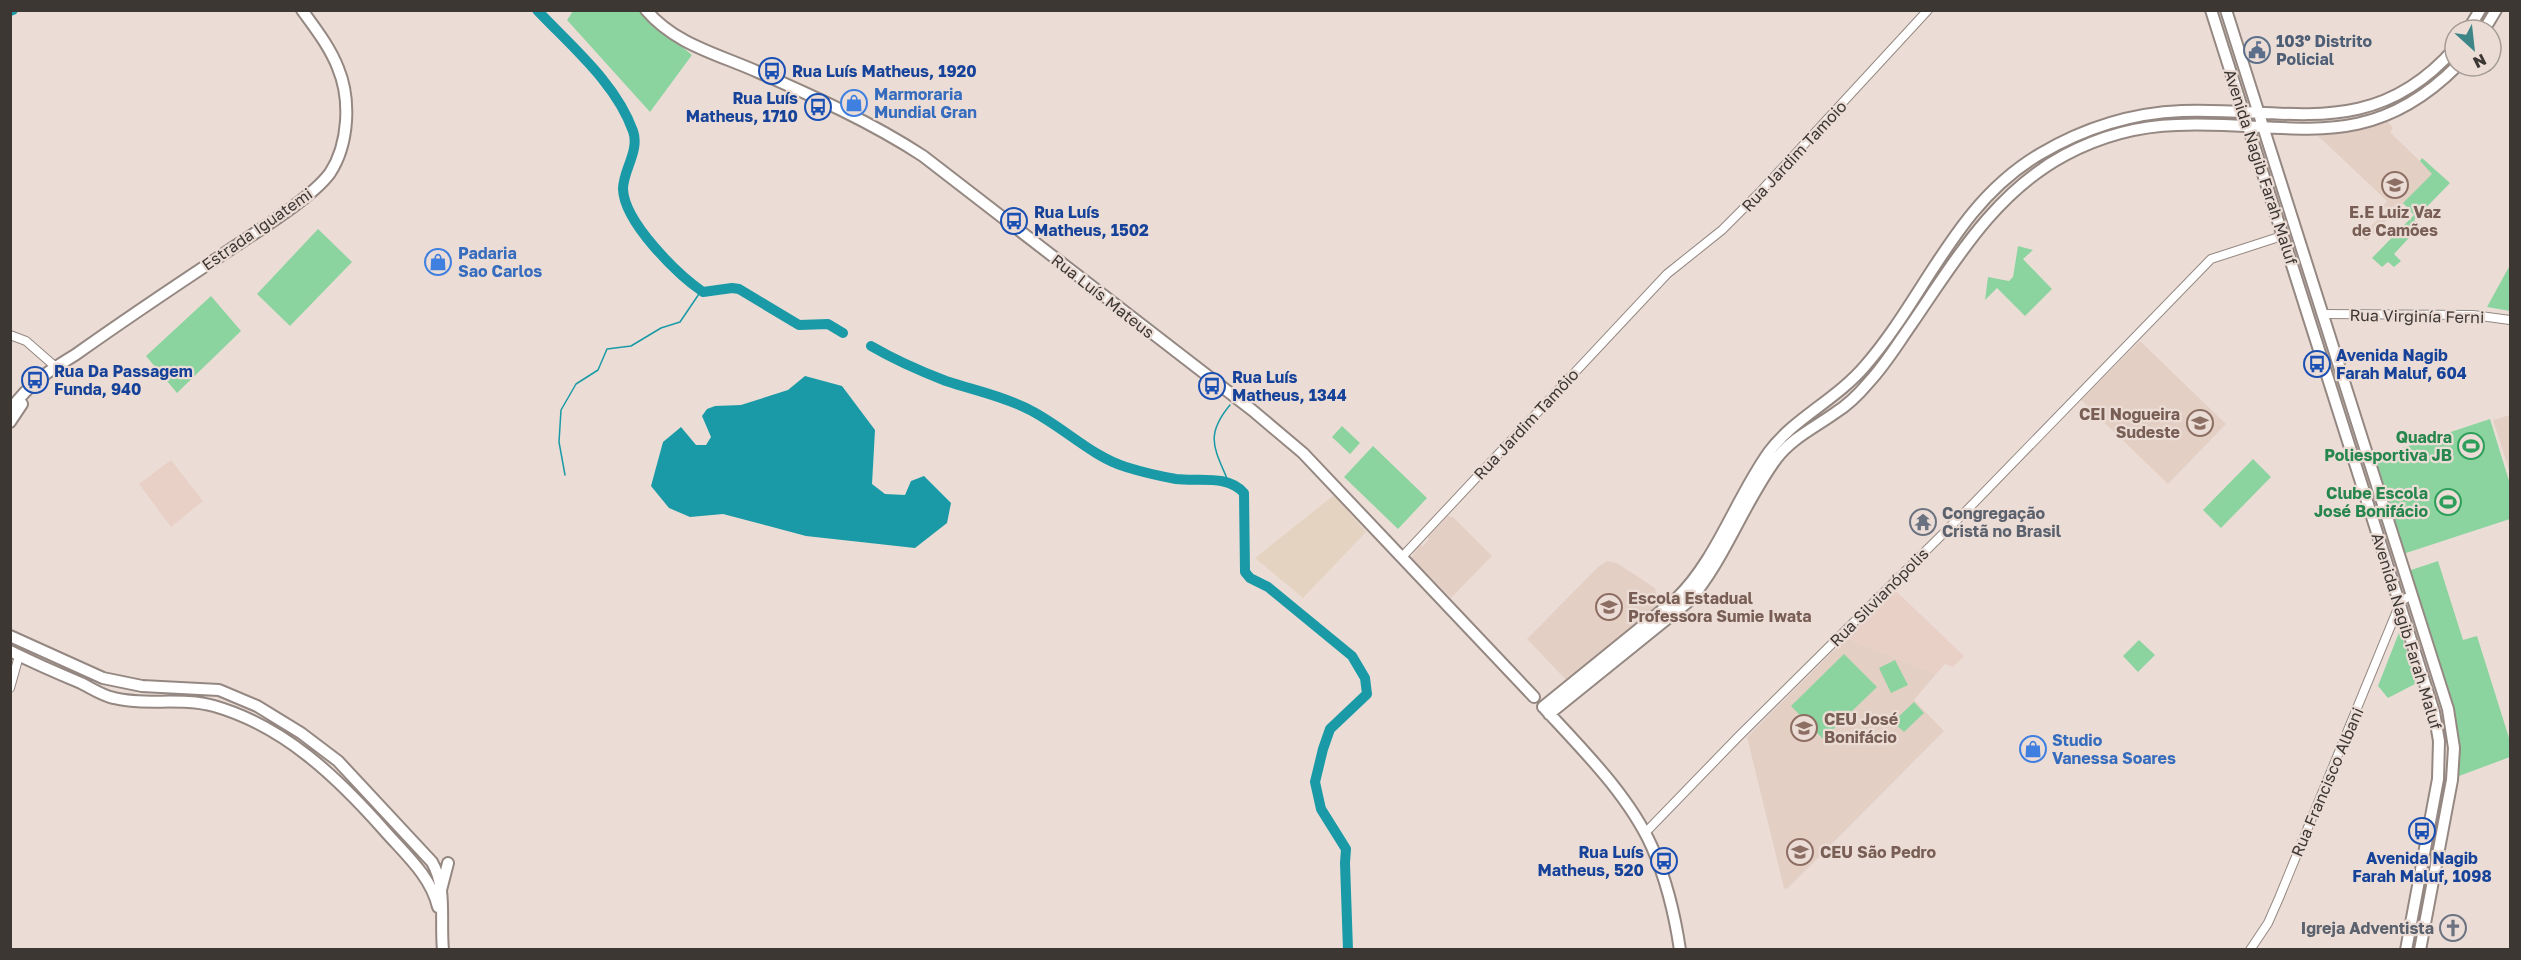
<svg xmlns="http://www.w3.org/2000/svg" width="2521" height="960" viewBox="0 0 2521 960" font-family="'Golos Text',sans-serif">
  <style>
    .built { fill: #e4cfc4 }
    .industrial { fill: #e5d3c2 }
    .medical { fill: #e8d0c7 }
    .green { fill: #8cd49f }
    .water { fill: #199aa6 }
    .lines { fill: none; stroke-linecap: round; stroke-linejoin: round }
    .stream { stroke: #199aa6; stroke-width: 1.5 }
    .river { stroke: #199aa6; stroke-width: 10 }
    .minor-casing { stroke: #958882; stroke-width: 10 }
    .major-casing { stroke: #958882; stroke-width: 14 }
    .minor { stroke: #fff; stroke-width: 8 }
    .major { stroke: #fff; stroke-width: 10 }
    .labels { text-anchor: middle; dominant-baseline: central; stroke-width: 4.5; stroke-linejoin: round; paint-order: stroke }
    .service-label { font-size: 16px; font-weight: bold; fill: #4e5e75; stroke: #ebddd6; text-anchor: start }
    .transit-label { font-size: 16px; font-weight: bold; fill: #164399; stroke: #ebddd6; text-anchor: start }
    .shop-label { font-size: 16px; font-weight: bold; fill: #366cbe; stroke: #ebddd6; text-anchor: start }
    .street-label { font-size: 16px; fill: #3d3734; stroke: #ebddd6 }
    .education-label { font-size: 16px; font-weight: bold; fill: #785e54; stroke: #ebddd6; text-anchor: start }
    .leisure-label { font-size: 16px; font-weight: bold; fill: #27864d; stroke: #ebddd6; text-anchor: end }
    .worship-label { font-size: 16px; font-weight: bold; fill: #5b616d; stroke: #ebddd6; text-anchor: start }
  </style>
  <rect width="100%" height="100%" fill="#ebddd6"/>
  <path class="built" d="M2387 121 2393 128 2390 132 2433 174 2366 241 2357 232 2364 225 2368 229 2386 211 2383 206 2387 201 2317 135 2348 132Z
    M2140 341 2226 424 2168 484 2081 400Z
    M2510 415V473L2493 420Z
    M1448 516 1453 517 1492 556 1451 598 1412 558 1414 551 1420 544 1423 546 1429 539 1428 537Z
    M1607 561 1617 563 1655 588 1656 594 1663 593 1669 598 1568 682 1527 639 1598 567Z
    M1846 638 1936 674 1914 700 1944 731 1787 889 1784 888 1747 737Z"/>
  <path class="industrial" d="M1334 495 1366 532 1303 598 1255 558Z"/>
  <path class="medical" d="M171 460 203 501 171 527 139 484Z
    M1897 592 1964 656 1953 667 1945 664 1936 674 1846 638 1893 593Z"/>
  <path class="green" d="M573 11H639L692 55 650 112 567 20Z
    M2422 158 2450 183 2414 220 2420 226 2394 254 2401 261 2394 267 2388 262 2382 267 2372 258 2414 215 2403 203 2432 174 2420 161Z
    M318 229 352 262 290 326 257 294Z
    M2018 246 2033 250 2023 259 2052 289 2025 316 1997 288 1985 300 1988 277 2009 281 2013 277Z
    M2510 265V311L2487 307Z
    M211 296 241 331 177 393 146 356Z
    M2490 419 2510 484V519L2403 554 2372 458Z
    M1342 426 1360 443 1350 454 1332 437Z
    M1373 446 1427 498 1398 529 1344 477Z
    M2253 459 2271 477 2221 528 2203 510Z
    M2438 561 2463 640 2477 636 2510 741V757L2459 776V749L2408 571Z
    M2400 630 2417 683 2388 698 2378 686Z
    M2139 640 2155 655 2138 672 2123 656Z
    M1844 654 1877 687 1823 739 1791 706Z
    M1895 660 1908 685 1891 693 1879 668Z
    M1914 702 1924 713 1904 732 1893 722Z"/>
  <path class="water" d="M805 376 842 386 875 430 872 484 885 494 905 495 911 481 924 476 951 503 947 523 915 548 806 536 723 514 690 517 669 508 651 486 663 442 681 427 696 445H706L711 437 702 416 707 409 715 406 741 405 788 390Z"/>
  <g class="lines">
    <path class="stream" d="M565 475 559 442 561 410 576 384 598 370 607 349 631 346 661 328 680 322 701 291
      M1228 481C1215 449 1204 436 1230 405"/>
    <path class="river" d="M537 10C571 46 616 83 633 131 640 151 623 170 623 189 624 222 677 274 703 292L732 288 739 289 799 325 828 324 843 333
      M10 11 13 10
      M871 346C895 360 920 371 946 381 973 390 1003 396 1028 409 1061 425 1092 457 1126 467 1142 472 1159 476 1176 479 1199 482 1227 474 1244 493L1245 572 1250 578 1268 587 1352 656 1365 678 1367 694 1330 729 1323 749 1315 782 1321 809 1346 849 1345 863 1348 950"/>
    <defs>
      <path id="minor" d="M2323 314 2473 315 2510 320
        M10 335 26 341 58 369
        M1402 557 1667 274 1722 230 1761 191 1928 10
        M10 688 19 656
        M1645 833 1738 737 1968 509 2211 259 2282 236
        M2250 950 2268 923 2279 898 2401 601 2412 595"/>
      <path id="major" d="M646 10C676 45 718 54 758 72 815 97 871 122 923 156L1252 410 1303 453 1534 697
        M2211 10 2434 712 2439 741 2438 779 2406 950
        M2226 10 2448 709 2454 748 2452 780 2420 950
        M2468 30 2480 10
        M2484 30 2496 10
        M10 410C31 382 47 372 75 355 123 321 172 288 222 255 251 235 310 200 330 173 349 144 351 99 338 68 330 47 315 28 302 10
        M10 422 22 404
        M10 636 103 678 142 686 219 690 257 706 301 733 338 761 432 862C447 888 440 920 443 950
        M10 651C34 663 57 673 81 683 91 688 103 696 114 698 146 706 181 697 214 706 284 726 337 777 384 830 404 853 431 876 438 907
        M1543 707 1676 599C1716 561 1736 498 1769 452 1793 419 1836 400 1865 366 1926 296 1955 204 2040 154 2084 128 2131 113 2182 111 2288 107 2373 142 2455 48
        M1545 709C1583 750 1629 796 1652 847 1666 879 1675 916 1680 950
        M1549 714 1689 601C1725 559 1743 504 1776 459 1792 438 1814 428 1835 413 1848 405 1859 394 1869 382 1885 365 1897 345 1911 325 1955 261 1994 193 2065 155 2099 137 2138 126 2177 125 2289 120 2365 158 2457 66
        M441 890 448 863"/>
    </defs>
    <use href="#minor" class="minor-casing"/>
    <use href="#major" class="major-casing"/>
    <use href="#minor" class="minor"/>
    <use href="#major" class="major"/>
  </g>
  <defs>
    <symbol id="civic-ring" viewBox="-11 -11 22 22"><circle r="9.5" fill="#ebddd6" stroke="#5c6f8a" stroke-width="1.5"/><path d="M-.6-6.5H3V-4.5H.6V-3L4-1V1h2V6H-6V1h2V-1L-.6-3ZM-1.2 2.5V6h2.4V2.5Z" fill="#5c6f8a"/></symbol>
    <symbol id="bus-ring" viewBox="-11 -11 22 22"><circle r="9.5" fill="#ebddd6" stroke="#1a4fb4" stroke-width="1.5"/><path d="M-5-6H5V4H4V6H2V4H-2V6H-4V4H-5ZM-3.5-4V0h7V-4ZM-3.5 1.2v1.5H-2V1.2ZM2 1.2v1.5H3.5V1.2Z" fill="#1a4fb4"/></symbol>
    <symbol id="shop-ring" viewBox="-11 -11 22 22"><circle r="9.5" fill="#ebddd6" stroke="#3f7fe0" stroke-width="1.5"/><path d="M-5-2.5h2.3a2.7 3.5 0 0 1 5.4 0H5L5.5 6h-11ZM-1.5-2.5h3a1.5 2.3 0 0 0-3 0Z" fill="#3f7fe0"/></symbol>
    <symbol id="school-ring" viewBox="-11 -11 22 22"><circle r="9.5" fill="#ebddd6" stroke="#8d6e63" stroke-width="1.5"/><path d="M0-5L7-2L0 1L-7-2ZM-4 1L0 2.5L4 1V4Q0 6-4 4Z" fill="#8d6e63"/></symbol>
    <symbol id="stadium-ring" viewBox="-11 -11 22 22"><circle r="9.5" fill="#ebddd6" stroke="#2e9e5b" stroke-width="1.5"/><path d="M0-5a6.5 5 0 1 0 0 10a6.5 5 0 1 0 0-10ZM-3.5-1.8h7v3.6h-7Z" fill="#2e9e5b"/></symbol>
    <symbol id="temple-ring" viewBox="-11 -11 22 22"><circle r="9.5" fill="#ebddd6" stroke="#6b7280" stroke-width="1.5"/><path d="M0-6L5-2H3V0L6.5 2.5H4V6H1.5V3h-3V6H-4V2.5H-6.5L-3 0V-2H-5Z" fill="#6b7280"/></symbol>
    <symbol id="church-ring" viewBox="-11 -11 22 22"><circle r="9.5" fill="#ebddd6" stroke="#6b7280" stroke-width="1.5"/><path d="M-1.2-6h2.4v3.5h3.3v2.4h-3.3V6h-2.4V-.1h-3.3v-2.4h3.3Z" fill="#6b7280"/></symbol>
  </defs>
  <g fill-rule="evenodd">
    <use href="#civic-ring" x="2242" y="35" width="30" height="30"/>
    <use href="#bus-ring" x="757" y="56" width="30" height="30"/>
    <use href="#shop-ring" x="839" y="88" width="30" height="30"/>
    <use href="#bus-ring" x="803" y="92" width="30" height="30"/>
    <use href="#school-ring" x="2380" y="170" width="30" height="30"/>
    <use href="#bus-ring" x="999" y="206" width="30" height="30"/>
    <use href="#shop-ring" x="423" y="247" width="30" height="30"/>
    <use href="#bus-ring" x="2302" y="349" width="30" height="30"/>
    <use href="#bus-ring" x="20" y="365" width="30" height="30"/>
    <use href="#bus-ring" x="1197" y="371" width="30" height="30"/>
    <use href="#school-ring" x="2185" y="408" width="30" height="30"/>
    <use href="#stadium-ring" x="2456" y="431" width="30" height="30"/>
    <use href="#stadium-ring" x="2433" y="487" width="30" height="30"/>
    <use href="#temple-ring" x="1908" y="507" width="30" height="30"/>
    <use href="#school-ring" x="1594" y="592" width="30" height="30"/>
    <use href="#school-ring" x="1789" y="713" width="30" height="30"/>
    <use href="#shop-ring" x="2018" y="734" width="30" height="30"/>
    <use href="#bus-ring" x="2407" y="816" width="30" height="30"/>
    <use href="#school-ring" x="1785" y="837" width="30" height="30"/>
    <use href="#bus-ring" x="1649" y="846" width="30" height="30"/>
    <use href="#church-ring" x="2438" y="913" width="30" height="30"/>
  </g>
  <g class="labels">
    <g class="service-label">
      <text x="2276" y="41">103º Distrito<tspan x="2276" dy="18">Policial</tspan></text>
    </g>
    <g class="transit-label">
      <text x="792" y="71">Rua Luís Matheus, 1920</text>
      <text x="798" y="98" text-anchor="end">Rua Luís<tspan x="798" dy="18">Matheus, 1710</tspan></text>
      <text x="1034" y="212">Rua Luís<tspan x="1034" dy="18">Matheus, 1502</tspan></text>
      <text x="2336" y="355">Avenida Nagib<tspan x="2336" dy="18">Farah Maluf, 604</tspan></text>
      <text x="54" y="371">Rua Da Passagem<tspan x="54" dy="18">Funda, 940</tspan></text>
      <text x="1232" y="377">Rua Luís<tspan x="1232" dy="18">Matheus, 1344</tspan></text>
      <text x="1644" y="852" text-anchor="end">Rua Luís<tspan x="1644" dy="18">Matheus, 520</tspan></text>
      <text x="2422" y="858" text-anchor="middle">Avenida Nagib<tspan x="2422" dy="18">Farah Maluf, 1098</tspan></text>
    </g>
    <g class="shop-label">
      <text x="874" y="94">Marmoraria<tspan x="874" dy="18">Mundial Gran</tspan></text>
      <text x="458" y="253">Padaria<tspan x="458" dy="18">Sao Carlos</tspan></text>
      <text x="2052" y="740">Studio<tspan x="2052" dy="18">Vanessa Soares</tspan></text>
    </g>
    <g class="street-label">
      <text transform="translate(1794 156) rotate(-47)">Rua Jardim Tamoio</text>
      <text transform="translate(2261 167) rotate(72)">Avenida Nagib Farah Maluf</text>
      <text transform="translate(257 229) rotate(-35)">Estrada Iguatemi</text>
      <text transform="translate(1103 296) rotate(38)">Rua Luís Mateus</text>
      <text transform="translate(2417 316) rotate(1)">Rua Virginía Ferni</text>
      <text transform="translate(1526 424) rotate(-47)">Rua Jardim Tamôio</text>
      <text transform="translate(1879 597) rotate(-45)">Rua Silvianópolis</text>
      <text transform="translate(2407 631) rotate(73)">Avenida Nagib Farah Maluf</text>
      <text transform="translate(2327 782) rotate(-67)">Rua Francisco Albani</text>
    </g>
    <g class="education-label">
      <text x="2395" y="212" text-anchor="middle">E.E Luiz Vaz<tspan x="2395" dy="18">de Camões</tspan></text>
      <text x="2180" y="414" text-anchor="end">CEI Nogueira<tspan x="2180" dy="18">Sudeste</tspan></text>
      <text x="1628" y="598">Escola Estadual<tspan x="1628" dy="18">Professora Sumie Iwata</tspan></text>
      <text x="1824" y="719">CEU José<tspan x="1824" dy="18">Bonifácio</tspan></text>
      <text x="1820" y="852">CEU São Pedro</text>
    </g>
    <g class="leisure-label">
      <text x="2452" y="437">Quadra<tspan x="2452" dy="18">Poliesportiva JB</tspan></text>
      <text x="2428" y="493">Clube Escola<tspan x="2428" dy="18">José Bonifácio</tspan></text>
    </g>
    <g class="worship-label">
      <text x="1942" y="513">Congregação<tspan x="1942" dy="18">Cristã no Brasil</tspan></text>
      <text x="2434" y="928" text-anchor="end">Igreja Adventista</text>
    </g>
  </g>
  <rect width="2521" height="960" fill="none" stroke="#3d3734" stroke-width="24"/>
  <g transform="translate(2473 48) rotate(153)"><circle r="28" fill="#ebddd6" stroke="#a59b95" stroke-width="1.5"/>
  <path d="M0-4.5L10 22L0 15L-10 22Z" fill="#3d8586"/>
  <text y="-9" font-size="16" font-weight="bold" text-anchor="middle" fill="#3d3734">N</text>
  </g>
</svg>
